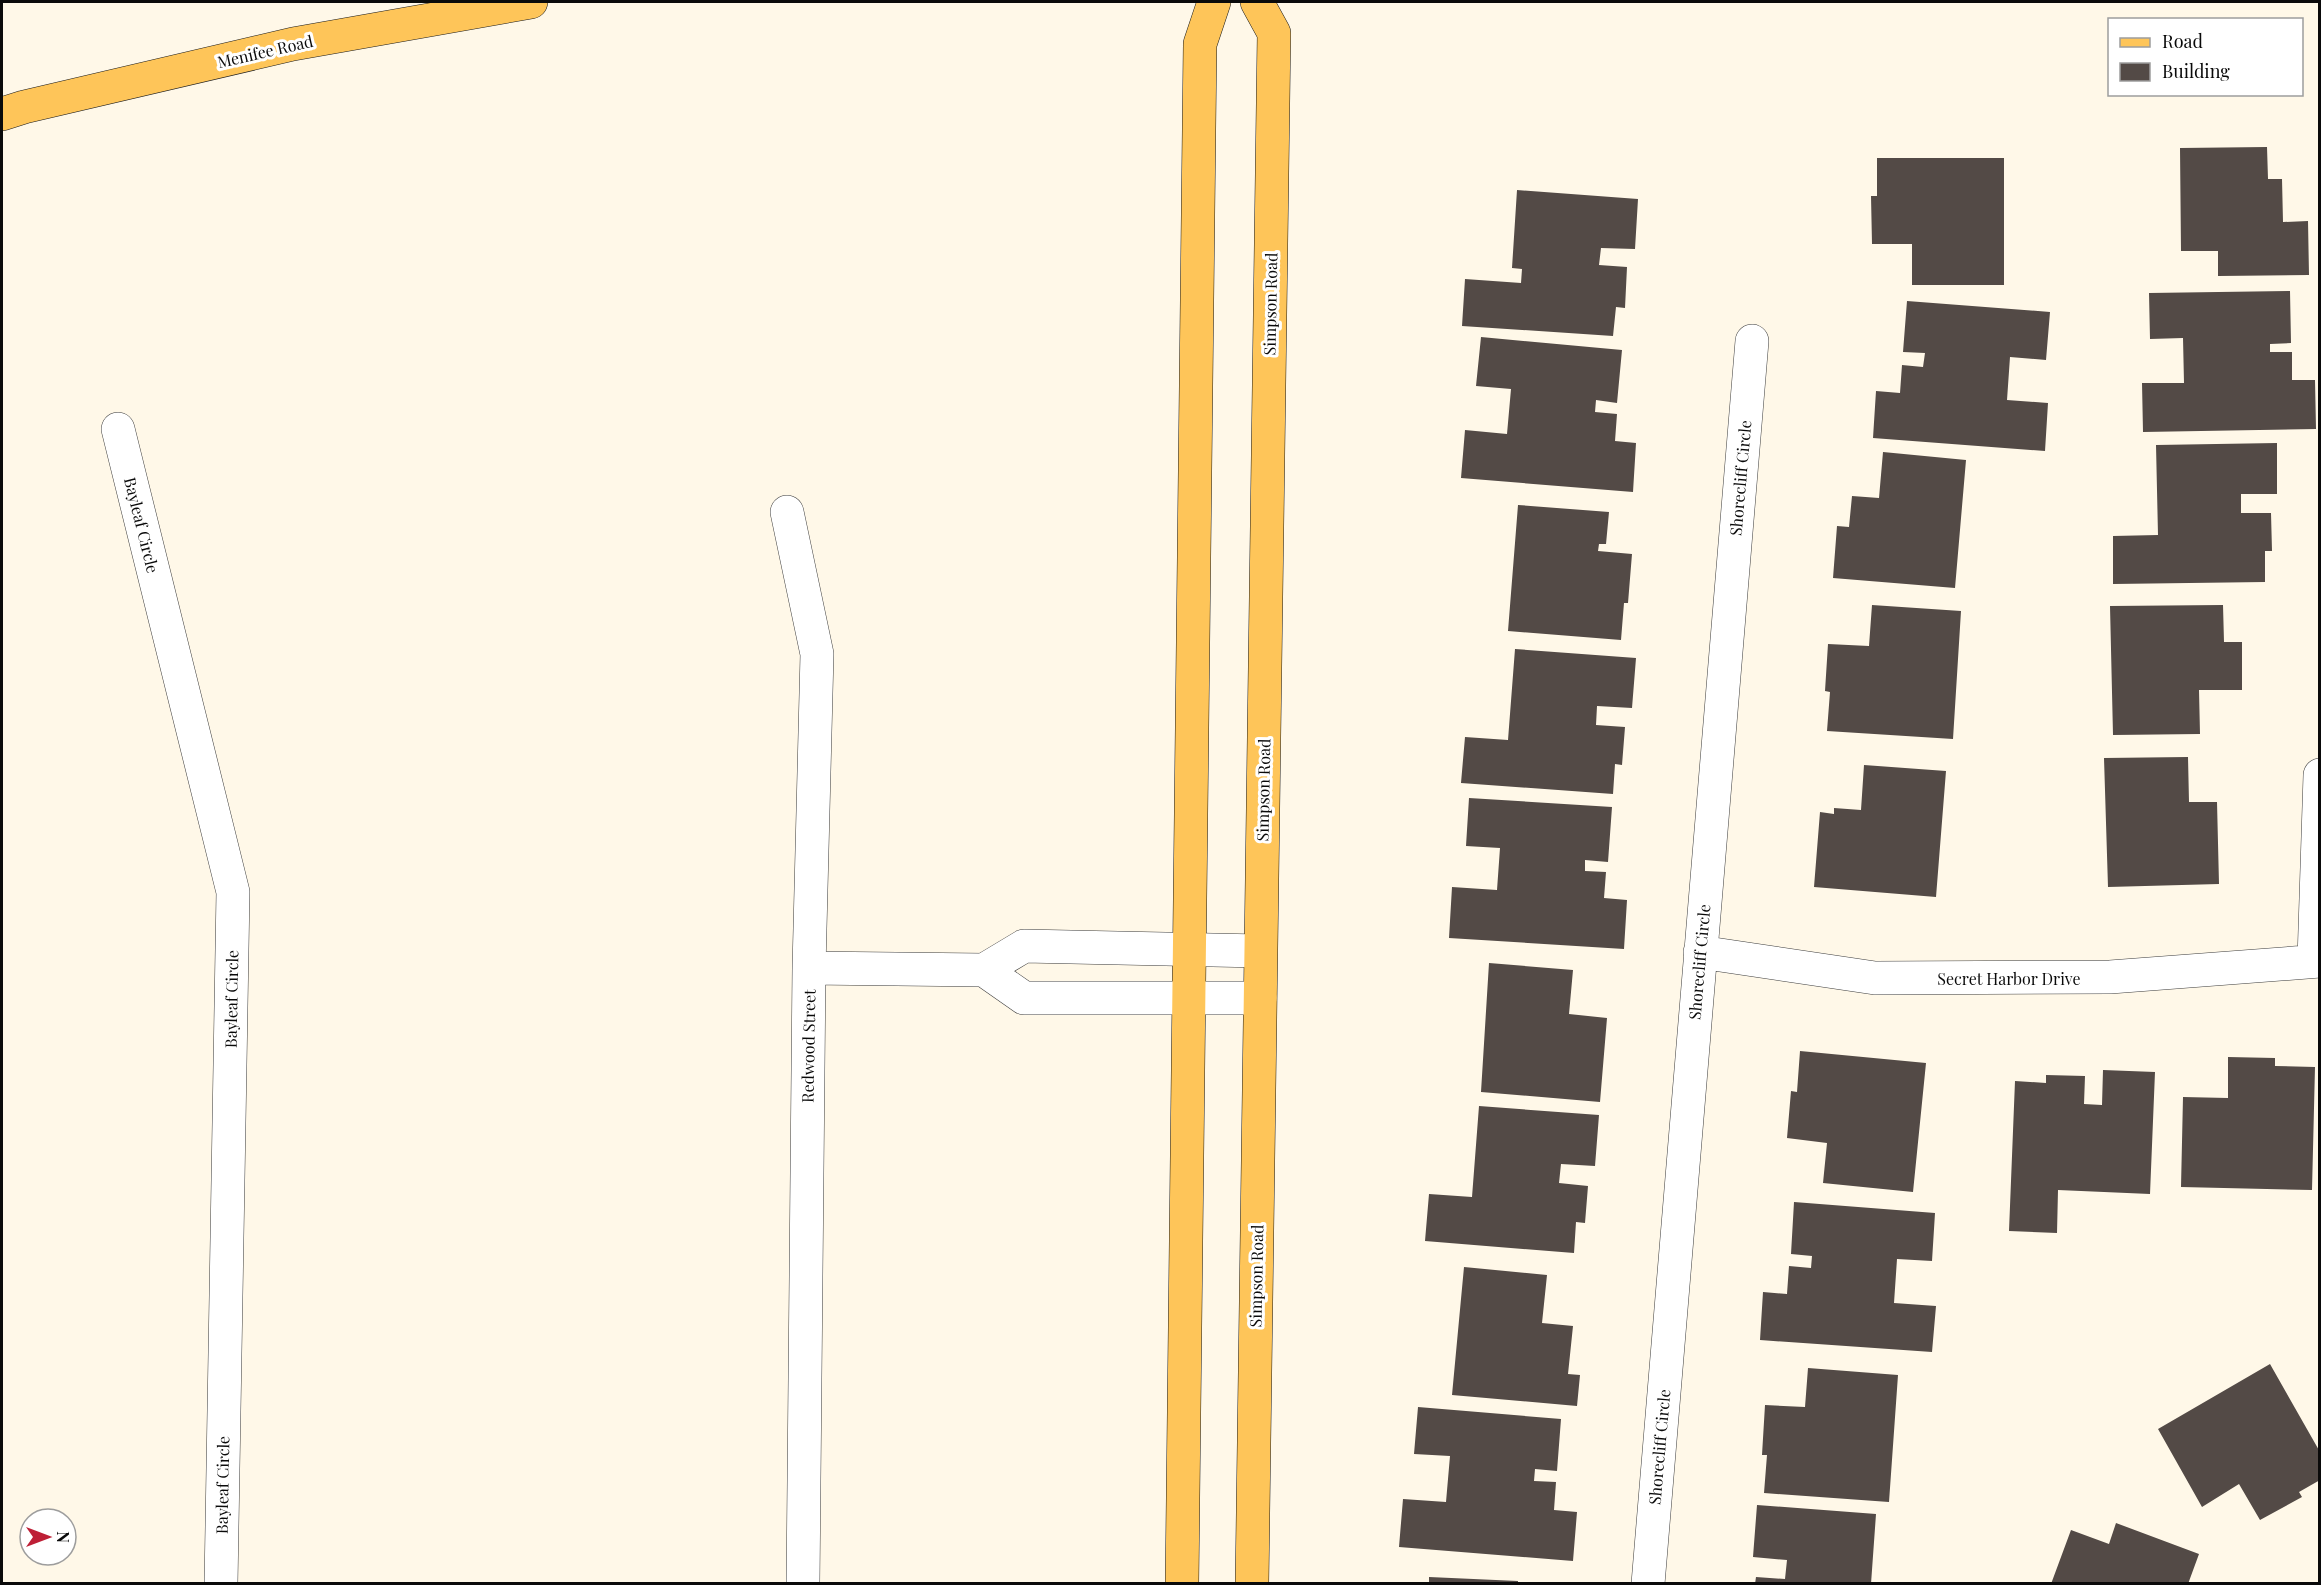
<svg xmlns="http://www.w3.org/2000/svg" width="2321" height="1585" viewBox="0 0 2321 1585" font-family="'Playfair Display',serif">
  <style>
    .building { fill: #534a46 }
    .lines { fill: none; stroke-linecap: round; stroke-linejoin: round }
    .minor-casing { stroke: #3d3d3d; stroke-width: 34 }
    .major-casing { stroke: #1b1b1b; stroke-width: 34 }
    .minor { stroke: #fff; stroke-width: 33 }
    .major { stroke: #fec559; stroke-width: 33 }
    .labels { text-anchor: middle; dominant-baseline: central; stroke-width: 6; stroke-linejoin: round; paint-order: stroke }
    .street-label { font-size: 16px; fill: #0a0a0a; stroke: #fff }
  </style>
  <rect width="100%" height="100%" fill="#fff8e8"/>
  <path class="building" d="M2267 147 2268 179H2282L2283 222 2308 221 2309 275 2218 276V251H2181L2180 148Z
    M1877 158H2004V285H1912V244H1872L1871 196H1877Z
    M1517 190 1638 199 1635 249 1601 248 1599 265 1627 267 1625 308 1616 307 1613 336 1462 326 1465 279 1521 283 1522 269 1512 268Z
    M2290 291 2291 343 2270 344V352H2292V380H2315L2316 429 2143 432 2142 383H2184L2183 338 2150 339 2149 293Z
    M1907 301 2050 312 2046 360 2010 357 2007 400 2048 403 2045 451 1873 438 1876 391 1900 393 1902 365 1923 367 1925 353 1903 352Z
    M1481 337 1622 350 1617 403 1596 400 1595 412 1617 414 1615 441 1636 443 1633 492 1461 478 1465 430 1507 434 1511 389 1476 386Z
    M2277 443V494H2241V513H2271L2272 551H2265V582L2113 584V536L2158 535 2156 445Z
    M1883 452 1966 460 1955 588 1833 578 1837 526 1849 527 1852 496 1879 498Z
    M1518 505 1609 512 1606 544H1599L1598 551 1632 554 1628 603H1624L1621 640 1508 631Z
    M1872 605 1961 611 1953 739 1827 731 1830 692 1825 691 1828 644 1869 646Z
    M2223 605 2224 642H2242V690H2199L2200 734 2113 735 2110 606Z
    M1515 649 1636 658 1632 708 1597 706 1596 725 1625 727 1622 765 1615 764 1613 794 1461 783 1465 737 1508 740Z
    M2188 757 2189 802H2217L2219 884 2108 887 2104 758Z
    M1864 765 1946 771 1936 897 1814 887 1820 812 1834 814V808L1861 810Z
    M1469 798 1612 807 1608 862 1585 860V871L1606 872 1604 898 1627 900 1624 949 1449 938 1452 887 1497 890 1500 848 1466 846Z
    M1489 963 1573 970 1569 1014 1607 1018 1600 1102 1481 1092Z
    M1800 1051 1926 1063 1913 1192 1823 1183 1827 1143 1787 1138 1791 1091 1797 1092Z
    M2228 1057 2275 1058V1066L2315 1067 2312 1190 2181 1187 2183 1097 2228 1098Z
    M2103 1070 2155 1072 2150 1194 2058 1190 2057 1233 2009 1231 2015 1081 2046 1083V1075L2085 1076 2084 1104 2102 1105Z
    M1479 1106 1599 1115 1595 1166 1561 1164 1559 1183 1588 1186 1585 1223 1576 1222 1574 1253 1425 1241 1429 1194 1472 1197Z
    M1794 1202 1935 1213 1932 1261 1897 1259 1894 1303 1936 1306 1932 1352 1760 1340 1763 1292 1787 1294 1789 1266 1811 1268 1812 1256 1791 1254Z
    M1464 1267 1547 1275 1542 1323 1573 1326 1568 1374 1580 1375 1577 1406 1452 1395Z
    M2270 1364 2320 1452V1480L2299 1492 2302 1497 2260 1520 2239 1484 2202 1507 2158 1429Z
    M1808 1368 1898 1375 1889 1502 1764 1493 1767 1455H1762L1765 1405 1805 1407Z
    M1418 1407 1561 1419 1557 1471 1535 1469 1534 1481 1556 1482 1554 1510 1577 1512 1573 1561 1399 1547 1403 1499 1446 1502 1450 1456 1414 1454Z
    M1757 1505 1876 1514 1871 1584H1755L1756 1577 1785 1579 1787 1560 1753 1557Z
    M2116 1523 2199 1554 2188 1584H2051L2071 1530 2109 1544Z
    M1429 1577 1518 1581V1584H1429Z"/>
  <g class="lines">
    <defs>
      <path id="minor" d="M118 429 233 892 221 1584
        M787 512 817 654 809 968 803 1584
        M1700 952 1875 978 2110 977 2320 961
        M2314 960 2320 775
        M809 968 984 970 1024 946 1260 951
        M984 970 1024 998H1260
        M1648 1584 1752 341"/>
      <path id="major" d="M2 114 24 107 293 44 531 2
        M1182 1584 1200 44 1214 2
        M1252 1584 1274 33 1257 2"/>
    </defs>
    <use href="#minor" class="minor-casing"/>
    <use href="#major" class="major-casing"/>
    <use href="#minor" class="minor"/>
    <use href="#major" class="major"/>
  </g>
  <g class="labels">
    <g class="street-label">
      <text transform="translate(265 51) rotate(-13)">Menifee Road</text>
      <text transform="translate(1270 304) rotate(-89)">Simpson Road</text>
      <text transform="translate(1740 478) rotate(-85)">Shorecliff Circle</text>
      <text transform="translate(142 525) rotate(76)">Bayleaf Circle</text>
      <text transform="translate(1263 790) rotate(-89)">Simpson Road</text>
      <text transform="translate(1699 962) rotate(-85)">Shorecliff Circle</text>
      <text x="2009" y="978">Secret Harbor Drive</text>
      <text transform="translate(231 999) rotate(-89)">Bayleaf Circle</text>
      <text transform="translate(808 1046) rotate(-89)">Redwood Street</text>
      <text transform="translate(1256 1276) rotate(-89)">Simpson Road</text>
      <text transform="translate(1659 1447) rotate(-85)">Shorecliff Circle</text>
      <text transform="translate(222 1485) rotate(-89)">Bayleaf Circle</text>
    </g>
  </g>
  <rect width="2321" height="1585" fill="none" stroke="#0a0a0a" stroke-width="6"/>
  <rect x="2108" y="18" width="195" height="78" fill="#ffffff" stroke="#9d9d9d" stroke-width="1.5"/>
  <rect x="2120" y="38" width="30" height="9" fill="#fec559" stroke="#9d9d9d" stroke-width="1.5"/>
  <text x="2162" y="48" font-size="18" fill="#0a0a0a">Road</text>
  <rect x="2120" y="63" width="30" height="18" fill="#534a46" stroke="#9d9d9d" stroke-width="1.5"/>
  <text x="2162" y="78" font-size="18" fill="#0a0a0a">Building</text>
  <g transform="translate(48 1537) rotate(90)"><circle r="28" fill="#ffffff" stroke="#9d9d9d" stroke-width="1.5"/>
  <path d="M0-4.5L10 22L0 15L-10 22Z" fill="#be1f36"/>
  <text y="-9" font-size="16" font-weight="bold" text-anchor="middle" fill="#0a0a0a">N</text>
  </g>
</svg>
